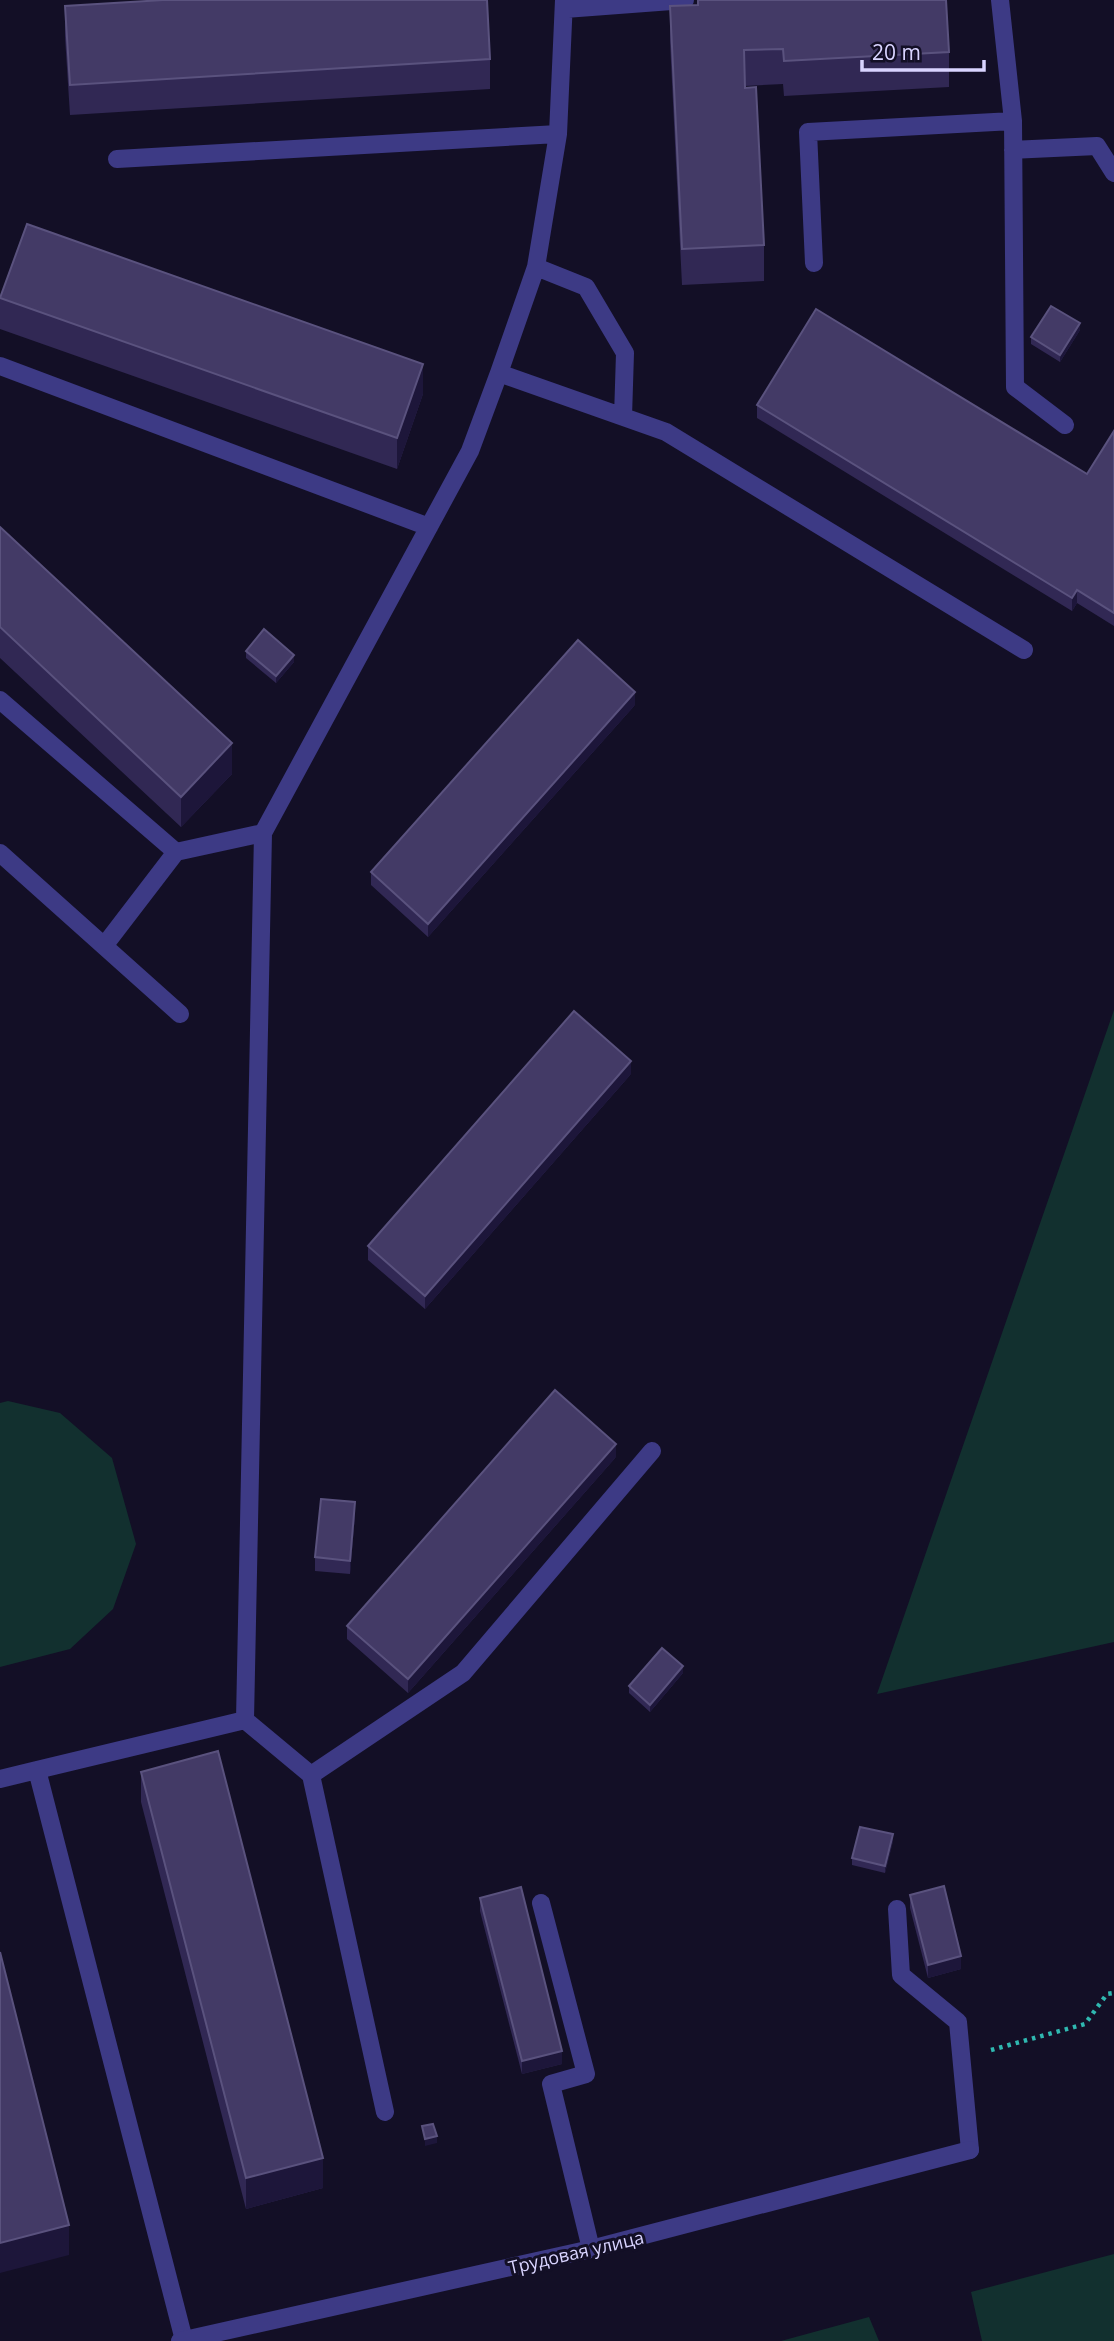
<svg xmlns="http://www.w3.org/2000/svg" width="1114" height="2341" viewBox="0 0 1114 2341" font-family="'Open Sans',sans-serif">
  <style>
    .green { fill: #12302f }
    .lines { fill: none; stroke-linecap: round; stroke-linejoin: round }
    .path { stroke: #2fb8b0; stroke-width: 4.5; stroke-dasharray: 3.5 5; stroke-linecap: butt }
    .service { stroke: #3d3a85; stroke-width: 18 }
    .minor { stroke: #3d3a85; stroke-width: 18 }
    .wall { fill: #312854 }
    .shaded-wall { fill: #1d163a }
    .building { fill: #433a66; stroke: #5a527e; stroke-width: 2 }
    .labels { text-anchor: middle; dominant-baseline: central; stroke-width: 6; stroke-linejoin: round; paint-order: stroke }
    .street-label { font-size: 18px; fill: #d9d4ff; stroke: #130f26 }
  </style>
  <rect width="100%" height="100%" fill="#130f26"/>
  <path class="green" d="M1114 1010V1642L877 1694Z
    M8 1401 60 1413 112 1458 136 1544 113 1609 70 1649 0 1667V1403Z
    M1114 2254V2341H982L971 2292Z
    M869 2317 879 2341H781Z"/>
  <g class="lines">
    <path class="path" d="M991 2050 1085 2024 1107 1994 1114 1993"/>
    <path class="service" d="M565 9 685 0
      M1013 121 1015 387 1065 425
      M1013 150 1097 146 1114 173
      M117 159 558 134
      M814 263 808 132 1013 121 1000 0
      M536 267 586 287 625 353 623 417
      M0 366 429 527
      M499 373 666 432 1024 650
      M0 700 176 852 263 833
      M0 853 180 1014
      M104 946 176 852
      M245 1720 311 1775 385 2112
      M311 1775 463 1673 652 1451
      M0 1779 37 1770
      M541 1903 586 2074 551 2084 591 2249
      M897 1909 901 1975 958 2022 970 2150
      M184 2340 37 1770 245 1720 263 833 470 451 499 373 536 267 558 134 564 0"/>
    <path class="minor" d="M180 2341 591 2249 970 2150"/>
  </g>
  <path class="wall" d="M697 0H946L949 52V87L784 96 783 84 745 86 764 245V281L682 285 670 42V6L697 5Z
    M65 6 490 59V89L70 115 65 37Z
    M0 298 423 394 397 469 0 329Z
    M1080 330 1060 362 1031 344V337Z
    M757 405 1087 474 1114 431V626L1077 603 1072 611 757 418Z
    M0 527 232 774 181 827 0 658Z
    M246 651 294 662 276 683 246 658Z
    M635 705 428 937 371 885V872Z
    M631 1074 425 1309 368 1260V1246Z
    M616 1457 408 1693 347 1639V1626Z
    M355 1515 350 1574 315 1571V1557Z
    M683 1673 650 1712 629 1693V1686Z
    M141 1772 323 2188 246 2209 141 1802Z
    M893 1841 885 1873 852 1865V1858Z
    M910 1895 961 1969 928 1978 910 1908Z
    M480 1898 562 2064 522 2074 480 1911Z"/>
  <path class="shaded-wall" d="M1080 323V330L1060 362V355Z
    M423 364V394L397 469V438Z
    M1077 590V603L1072 611V598Z
    M294 655V662L276 683V676Z
    M635 692V705L428 937V924Z
    M232 743V774L181 827V797Z
    M631 1061V1074L425 1309V1296Z
    M616 1444V1457L408 1693V1679Z
    M355 1502V1515L350 1574V1561Z
    M683 1666V1673L650 1712V1705Z
    M893 1834V1841L885 1873V1866Z
    M961 1956V1969L928 1978V1965Z
    M562 2051V2064L522 2074V2061Z
    M437 2136V2143L425 2146V2139Z
    M323 2158V2188L246 2209V2178Z
    M69 2225V2255L0 2273V2243Z"/>
  <path class="building" d="M163 0H487L490 59 70 85 65 6Z
    M698 0H946L949 52 784 61 783 49 744 50 745 88 756 87 764 245 682 249 670 6 698 5Z
    M27 224 423 364 397 438 0 298Z
    M1051 306 1080 323 1060 355 1031 337Z
    M816 309 1087 474 1114 431V613L1077 590 1072 598 757 405Z
    M0 527 232 743 181 797 0 627Z
    M264 629 294 655 276 676 246 651Z
    M578 640 635 692 428 924 371 872Z
    M574 1011 631 1061 425 1296 368 1246Z
    M555 1390 616 1444 408 1679 347 1626Z
    M321 1499 355 1502 350 1561 315 1557Z
    M662 1648 683 1666 650 1705 629 1686Z
    M218 1751 323 2158 246 2178 141 1772Z
    M860 1827 893 1834 885 1866 852 1858Z
    M944 1886 961 1956 928 1965 910 1895Z
    M521 1887 562 2051 522 2061 480 1898Z
    M0 1952 69 2225 0 2243Z
    M433 2124 437 2136 425 2139 422 2126Z"/>
  <g class="labels">
    <g class="street-label">
      <text transform="translate(576 2252) rotate(-13)">Трудовая улица</text>
    </g>
  </g>
  <path d="M862 60v10h122v-10" fill="none" stroke="#d9d4ff" stroke-width="3.5"/>
  <text x="872" y="60" font-size="21" fill="#d9d4ff" stroke="#130f26" stroke-width="5" paint-order="stroke">20 m</text>
</svg>
